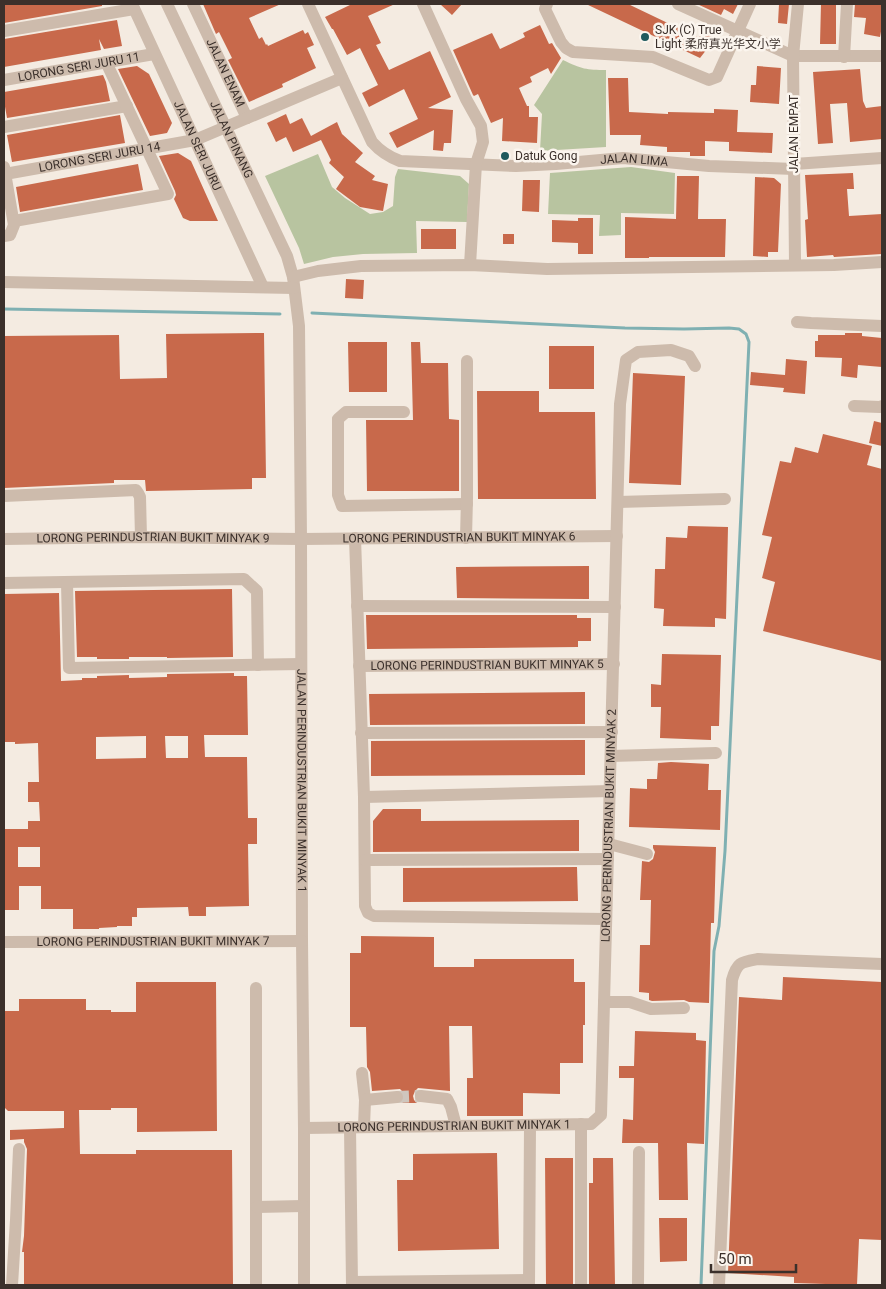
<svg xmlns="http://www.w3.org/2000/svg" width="886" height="1289" viewBox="0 0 886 1289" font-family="Roboto,'Noto Sans SC',sans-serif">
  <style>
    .green { fill: #b8c4a0 }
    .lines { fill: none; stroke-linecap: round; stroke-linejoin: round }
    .stream { stroke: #7fb0b2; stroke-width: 3 }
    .building { fill: #c8694b; fill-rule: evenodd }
    .minor-tunnel { stroke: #cfc6bd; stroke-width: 12; stroke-dasharray: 12 6; stroke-linecap: butt }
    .minor { stroke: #cdbbac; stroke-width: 12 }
    .poi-dot { fill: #1f5a5e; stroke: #fbf5ee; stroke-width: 2 }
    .labels { text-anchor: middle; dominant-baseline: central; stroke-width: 5; stroke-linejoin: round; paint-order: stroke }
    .poi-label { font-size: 12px; fill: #3b302b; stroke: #fbf5ee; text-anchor: start }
    .street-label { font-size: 12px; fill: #3b302b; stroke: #fbf5ee }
  </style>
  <rect width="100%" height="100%" fill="#f4ebe1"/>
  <path class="green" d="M563 60C581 69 587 70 606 70V147L540 151 542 114 534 105Z
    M318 154 332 187 345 198 370 214 383 212 393 206 395 177 398 169 460 176 469 184 467 222 416 221 417 253 363 254 333 257 304 264 299 248 265 176Z
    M631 167 675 173 674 214 621 213V235L599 236 600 215 548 214 550 173Z"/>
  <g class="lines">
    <path class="stream" d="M4 309 280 314
      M312 313 625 328 684 329 729 328 739 329 746 334 749 342 725 851 719 926 714 951 701 1285"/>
  </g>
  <path class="building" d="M4 4H102V6L4 23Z
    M203 4H281L249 18 259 39 262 37 266 45 267 44 268 46 303 30 305 34 308 32 314 45 307 48 316 68 282 84 283 87 249 102 228 60 232 58 219 32 216 34Z
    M352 4H395L368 16 381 43 376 45 389 70 430 51 451 97 428 108 453 110 451 143H444L443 151 433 150 434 130 397 148 389 133 418 119 404 89 369 107 362 93 378 85 360 48 347 55 333 29H332L325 17Z
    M440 4H462L452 15Z
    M586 4H628L699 38 705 25 714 29 710 35 714 40 700 58Z
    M697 4H738L733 14 724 9 721 15Z
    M779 4H789L787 24 778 23Z
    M821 4H836V44H820Z
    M855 4H882V26L880 37 864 34 866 18 854 17Z
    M117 20 122 46 104 49 99 39 101 50 4 67V39Z
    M540 25 549 44 552 43 561 58 551 74 548 68 530 77 532 82 519 88 527 106H529V117H538L537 143 502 141 503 118 491 123 478 94 474 96 473 95 453 50 492 33 500 49 525 37 523 33Z
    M137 66 149 74 172 123 167 133 150 136 118 69Z
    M757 66 781 68 779 104 750 102 751 85H756Z
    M860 69 863 101 866 108 882 106V139L850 142 847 103 830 104 833 143 818 144 813 72Z
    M103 75 106 82 110 101 7 118 4 101V92Z
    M608 78H628L629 112 668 114V112L714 113V109L738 110 737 132 773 133 772 153 729 151V142L705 141V156H690V152H667V147L640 145 641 135H610Z
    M286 114 290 124 302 118 311 136 337 122 342 134 363 153 355 162 375 176 372 180 388 184 383 211 360 207 336 189 344 177 329 163 331 160 321 140 293 152 286 137 276 142 267 123Z
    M120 115 125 143 12 162 7 135Z
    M178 153 191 161 218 221H190L183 218 174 199 176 195 175 191 159 156Z
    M138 164 143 190 20 212 16 187Z
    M853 173 854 189H847L849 216 882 214V229H881L882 254 834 257 833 255 807 257 805 220 808 219 805 175Z
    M677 176H699L698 219H726L725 257H649V258H625V217L676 219Z
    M755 177 774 178 781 184 778 252H768V257L753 256Z
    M523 180H540L539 212 522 211Z
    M578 218H593V254H578V243L552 242V220L578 221Z
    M421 229H456V249H421Z
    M503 234H514V244H503Z
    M346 279 364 280 363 299 345 298Z
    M264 333 266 478H252V489L146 491 145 480H114V483L4 488V336L119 335 120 379 167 378 166 334Z
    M845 333H862V336L882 338V367L858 365 857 378 841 376 842 358 815 357V341H818V335H845Z
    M348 342H387V392H349Z
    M411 342H420L421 363H448L449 419 459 420V491H367L366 420H413Z
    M549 346H594V389H549Z
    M786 359 807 361 805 394 783 392 784 388 750 385 751 372 785 375Z
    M633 373 685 376 681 485 629 483Z
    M477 391H539V412H595L596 499H478Z
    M874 421 882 423V446L869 443Z
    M823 434 872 446 867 465 882 469V661L763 631 775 582 762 578 772 537 762 535 780 461 791 463 795 447 818 453Z
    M688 526 728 527 726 619 715 618V627L663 626 664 609 654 608 655 569H665L666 537 687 538Z
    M589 566V599L457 598 456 567Z
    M232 589 233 657 167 658V657H129V659H97V657H77L75 591Z
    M59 593 61 681 82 680V678H97V676L129 675V678L167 677V674L234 673V676H247L248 735H204L205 757H247L248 818H257V844H248L249 906 206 907V916H189L188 907 137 908V917H132V926H117V927L99 928V929H73V909H41V886H19V910H4V829H28V821H40L39 802H28V782H39L38 743 15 744V742H4V594ZM146 736V758L96 759V737ZM165 736H188V758H166ZM18 847H40V867H18Z
    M366 615H577V618H591V641H578V647L367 649Z
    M662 654 721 655 719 726H711V740L660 738 661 707H651V684L661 685Z
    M585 692V724L370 725 369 694Z
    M585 740V775L371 776V741Z
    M671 762 709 764 708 790H721L720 830 629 827 630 788 647 789V779H657L658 763Z
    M383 809H421V821L579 820V851L373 852V821Z
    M653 845 716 847 714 923H711L709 1003 689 1002 684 1000 652 1001 649 1000V993L639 992 640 945H650L651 900H640L642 861 649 862 653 859 655 852 653 848Z
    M577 867 578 901 403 902V868Z
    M361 936 434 937V967H474V959H574V982H585V1025H583V1063H560V1094L523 1093V1116H467V1078H473L472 1026H449L450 1091 418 1088 415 1091 413 1096 414 1100 417 1103H402L405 1100V1096L403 1092 400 1089 372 1091 370 1072 367 1067 366 1027H350V953H361Z
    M783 977 882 982V1240L859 1239 857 1285 794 1283V1277L728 1273 739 997 782 1000Z
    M136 982H216L217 1131 137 1132V1108H111V1110H79L80 1154H136V1150H232L233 1285H24V1252H22L24 1236 27 1149 24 1142V1139L10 1140V1130L64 1128V1111H8L4 1107V1011H19V999H86V1010H111V1012H136Z
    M635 1031 696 1033V1040L706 1041 704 1144 687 1143 688 1200H659L658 1143H622L623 1119 633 1120 634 1078H619V1066H634Z
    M497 1153 499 1249 398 1251 397 1180H413V1154Z
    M545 1158H573V1285H546Z
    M593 1158H613L615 1285H589V1183H593Z
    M659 1218H687V1261L660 1262Z"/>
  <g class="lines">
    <path class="minor-tunnel" d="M397 1097 421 1096"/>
    <g class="minor">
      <path id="s1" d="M132 4 263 287"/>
      <path id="s2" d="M167 4 287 256 293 277 299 326 301 539 302 941 304 1128V1285"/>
      <path id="s3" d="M193 4 247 118"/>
      <path id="s4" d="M308 4 372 142C380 151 389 157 400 161L516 166 556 164 623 158 709 166 794 169"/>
      <path d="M423 4 466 99 481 126 483 142 476 164 470 265"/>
      <path d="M547 4 545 9 561 42 566 48 573 52 653 57 709 80 717 77 750 4"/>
      <path d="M678 4 793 56H882"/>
      <path d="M4 31 134 9"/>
      <path d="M844 57 847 4"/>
      <path id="s5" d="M4 80 154 54"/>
      <path d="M4 127 127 106"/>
      <path d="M794 164 882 158"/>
      <path d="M4 167 14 225 10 235 4 236"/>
      <path id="s6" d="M5 174 195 140 342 78"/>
      <path d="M14 221 168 194 106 62"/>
      <path d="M795 264 793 56 798 4"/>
      <path d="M293 277 318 271 361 266 470 265 547 269 834 265 882 262"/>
      <path d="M4 282 294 288"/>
      <path d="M797 322 811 323 882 326"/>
      <path d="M854 406 880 407 882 406"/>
      <path d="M404 412H346L338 419V495L342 506 467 504"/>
      <path d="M4 496 136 490 138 493 140 497 141 537"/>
      <path d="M618 502 725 499"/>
      <path d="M355 538 364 797 365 906 368 913 374 916 606 919"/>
      <path d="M466 538 467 498V361"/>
      <path id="s7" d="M4 539 141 537 301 539 617 536"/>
      <path d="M4 583 244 579 257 591 258 665"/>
      <path d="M67 583 69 668 301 664"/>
      <path d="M357 606 615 607"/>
      <path id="s8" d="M359 666 614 664"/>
      <path d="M361 733 612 732"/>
      <path d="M611 756 716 753"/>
      <path d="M364 797 610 791"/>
      <path d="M609 844 647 854"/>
      <path d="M365 860 608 859"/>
      <path id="s9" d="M4 942 302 941"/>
      <path d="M256 988V1285"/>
      <path d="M604 1002H630L651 1009 684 1008"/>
      <path d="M362 1073 365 1100 364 1127"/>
      <path d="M421 1096 447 1099 451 1107 456 1126"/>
      <path d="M365 1100 397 1097"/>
      <path d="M350 1127 352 1285"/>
      <path id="s10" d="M304 1128 591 1124 601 1115 620 404 626 360 638 352 671 350 689 356 695 366"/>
      <path d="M257 1207 303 1206"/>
      <path d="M352 1282 529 1280"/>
      <path d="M12 1285 16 1220 19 1149"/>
      <path d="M529 1285 530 1125"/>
      <path d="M581 1285V1124"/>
      <path d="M638 1285 639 1152"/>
      <path d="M719 1285 732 980C737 962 741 962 758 959L882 964"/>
    </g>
  </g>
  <g class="poi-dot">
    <circle cx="645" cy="37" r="5"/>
    <circle cx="505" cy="156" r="5"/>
  </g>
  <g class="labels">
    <g class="poi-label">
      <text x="655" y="30">SJK (C) True<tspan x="655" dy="14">Light 柔府真光华文小学</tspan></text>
      <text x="515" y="156">Datuk Gong</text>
    </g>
    <g class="street-label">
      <text stroke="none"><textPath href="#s5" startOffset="76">LORONG SERI JURU 11</textPath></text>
      <text stroke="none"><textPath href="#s3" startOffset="76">JALAN ENAM</textPath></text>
      <text transform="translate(794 134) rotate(-90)">JALAN EMPAT</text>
      <text stroke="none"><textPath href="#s2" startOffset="150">JALAN PINANG</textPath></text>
      <text stroke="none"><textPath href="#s1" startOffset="156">JALAN SERI JURU</textPath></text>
      <text stroke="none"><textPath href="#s6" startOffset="96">LORONG SERI JURU 14</textPath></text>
      <text stroke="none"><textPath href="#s4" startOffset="421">JALAN LIMA</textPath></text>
      <text stroke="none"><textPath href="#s7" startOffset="455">LORONG PERINDUSTRIAN BUKIT MINYAK 6</textPath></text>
      <text stroke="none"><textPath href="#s7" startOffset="149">LORONG PERINDUSTRIAN BUKIT MINYAK 9</textPath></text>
      <text stroke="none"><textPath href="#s8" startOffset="128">LORONG PERINDUSTRIAN BUKIT MINYAK 5</textPath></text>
      <text stroke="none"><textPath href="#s2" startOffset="805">JALAN PERINDUSTRIAN BUKIT MINYAK 1</textPath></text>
      <text stroke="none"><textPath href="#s10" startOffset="590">LORONG PERINDUSTRIAN BUKIT MINYAK 2</textPath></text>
      <text stroke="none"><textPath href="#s9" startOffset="149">LORONG PERINDUSTRIAN BUKIT MINYAK 7</textPath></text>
      <text stroke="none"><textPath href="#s10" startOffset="150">LORONG PERINDUSTRIAN BUKIT MINYAK 1</textPath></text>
    </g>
  </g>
  <rect width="886" height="1289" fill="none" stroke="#3b302b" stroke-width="10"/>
  <path d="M711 1264v8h85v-8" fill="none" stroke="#3b302b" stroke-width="2.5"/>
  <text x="718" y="1264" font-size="15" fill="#3b302b" stroke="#fbf5ee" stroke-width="4" paint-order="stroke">50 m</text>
</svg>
